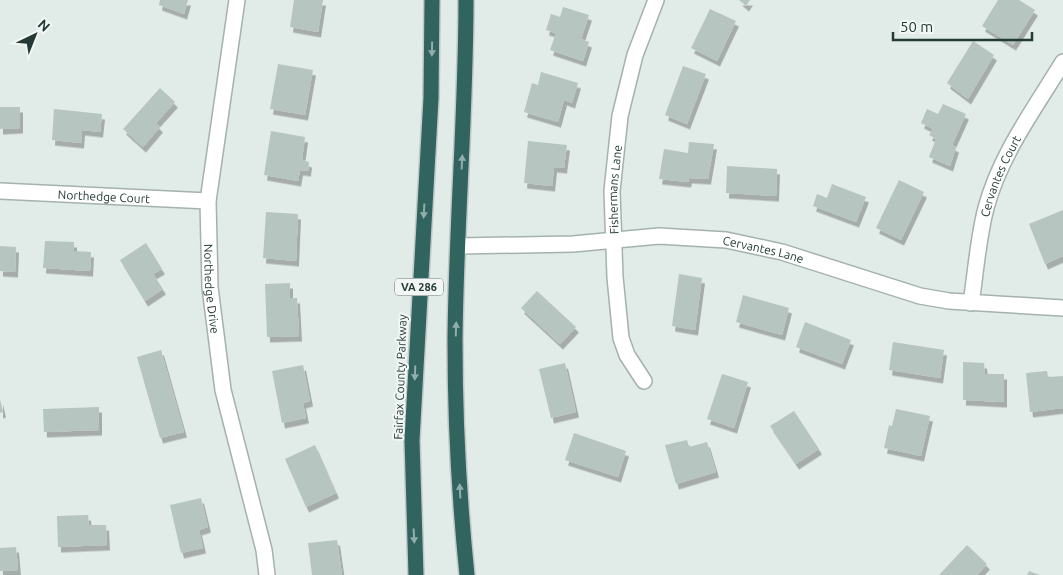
<svg xmlns="http://www.w3.org/2000/svg" width="1063" height="575" viewBox="0 0 1063 575" font-family="Ubuntu,sans-serif">
  <style>
    .building { fill: #b7c5c0; filter: url(#shadow) }
    .lines { fill: none; stroke-linecap: round; stroke-linejoin: round }
    .minor-casing { stroke: #a4b2ae; stroke-width: 18 }
    .highway-casing { stroke: #c1c8c7; stroke-width: 18 }
    .minor { stroke: #fff; stroke-width: 15 }
    .highway { stroke: #31645e; stroke-width: 15 }
    .oneway { fill: #92aeaa }
    .labels { text-anchor: middle; dominant-baseline: central; stroke-width: 4; stroke-linejoin: round; paint-order: stroke }
    .shield { fill: #f2f7f5; stroke: #61736f; stroke-width: 1 }
    .shield-label { font-size: 11px; font-weight: bold; fill: #233a36 }
    .street-label { font-size: 12px; fill: #233a36; stroke: #f2f7f5 }
  </style>
  <defs>
    <filter id="shadow"><feDropShadow dx="3" dy="5.5" stdDeviation="0" flood-color="#0004"/></filter>
  </defs>
  <rect width="100%" height="100%" fill="#e1ebe7"/>
  <path class="building" d="M160 0H188L184 14 159 5Z
    M294 0H323L318 32 290 27Z
    M739 0H750L746 6Z
    M998 0H1019L1035 10 1013 45 982 26Z
    M563 7 589 15 581 39 589 42 583 61 550 50 556 33 546 30 551 14 560 17Z
    M710 9 736 21 717 61 691 48Z
    M973 41 994 55 968 99 947 83Z
    M278 64 313 70 305 115 270 109Z
    M683 66 706 74 687 124 665 115Z
    M541 72 578 83 572 103 564 100 558 122 524 112 532 83 538 85Z
    M160 88 175 102 156 123 160 127 143 147 123 129Z
    M943 104 966 114 952 145 956 147 950 166 929 157 936 139 929 135 933 129 921 123 927 109 938 114Z
    M0 107H20V128L0 129Z
    M54 109 102 114 100 132 82 130 81 143 52 140Z
    M271 131 305 137 302 160 309 162 308 171 300 170 298 181 264 175Z
    M528 141 567 145 564 168 554 167 552 186 524 183Z
    M689 142 714 144 708 179 689 178 688 182 659 179 664 149 688 153Z
    M727 166 777 169 776 196 726 193Z
    M899 180 924 192 901 240 876 228Z
    M832 184 866 197 856 222 813 206 817 194 827 198Z
    M1063 210V256L1045 264 1029 224Z
    M266 212 298 214 296 261 263 258Z
    M45 241 74 242V251L91 252 90 271 43 268Z
    M146 243 162 269 153 274 163 289 145 301 120 260Z
    M0 246 16 247 15 272 0 271Z
    M679 274 702 278 695 330 672 326Z
    M290 283V298H297L299 336 267 337 265 284Z
    M537 291 576 327 560 344 521 308Z
    M743 295 789 308 782 335 736 322Z
    M805 322 851 340 842 364 796 347Z
    M893 342 944 350 940 378 889 370Z
    M161 350 184 432 160 438 137 357Z
    M963 362 984 363 985 374H1004V402L963 400Z
    M565 363 576 412 551 418 539 369Z
    M303 365 310 401 303 403 306 418 282 423 272 371Z
    M1047 371 1048 377 1063 376V408L1030 412 1026 373Z
    M722 374 748 382 734 428 707 419Z
    M0 399 3 412 0 413Z
    M99 407V430L44 432 43 409Z
    M896 409 930 416 921 456 884 448 889 425 892 426Z
    M794 411 819 449 796 464 770 426Z
    M574 433 626 451 618 477 565 460Z
    M687 440 689 447 707 442 716 472 676 484 665 445Z
    M315 445 336 493 306 507 285 459Z
    M201 498 208 527 199 530 203 548 181 553 170 505Z
    M88 515 89 525H106L107 545 58 547 57 516Z
    M337 540 342 575H312L308 543Z
    M967 545 987 564 977 575H939Z
    M16 547 18 570 0 571V548Z
    M1029 571 1040 575H1027Z"/>
  <g class="lines">
    <defs>
      <g id="minor">
        <path id="s1" d="M237 0 208 201 210 287 223 390 264 550 267 575"/>
        <path id="s2" d="M0 191 208 201"/>
        <path id="s3" d="M459 246 573 244 659 236 726 240 782 252 920 296 949 301 1063 308"/>
        <path id="s4" d="M971 303C976 271 978 238 986 208 1000 155 1035 108 1063 62"/>
        <path id="s5" d="M644 381 627 355 621 338 615 277 612 191 620 116 635 55 656 0"/>
      </g>
      <path id="highway" d="M466 0C466 114 456 227 455 341 455 419 459 497 467 575
        M416 575 412 440 431 98 432 0"/>
    </defs>
    <use href="#minor" class="minor-casing"/>
    <use href="#highway" class="highway-casing"/>
    <use href="#minor" class="minor"/>
    <use href="#highway" class="highway"/>
  </g>
  <defs><path id="oneway-solid" d="M-6-.8H1V-3.2L6.5 0L1 3.2V.8H-6Z" transform="scale(1.25)"/></defs>
  <g class="oneway">
    <use href="#oneway-solid" transform="translate(432 49) rotate(91)"/>
    <use href="#oneway-solid" transform="translate(462 162) rotate(-87)"/>
    <use href="#oneway-solid" transform="translate(424 211) rotate(93)"/>
    <use href="#oneway-solid" transform="translate(456 329) rotate(-88)"/>
    <use href="#oneway-solid" transform="translate(415 373) rotate(92)"/>
    <use href="#oneway-solid" transform="translate(460 491) rotate(-93)"/>
    <use href="#oneway-solid" transform="translate(414 536) rotate(87)"/>
  </g>
  <g class="labels">
    <rect class="shield" x="395" y="278.5" width="48" height="17" rx="4"/>
    <g class="shield-label">
      <text x="419" y="287">VA 286</text>
    </g>
    <g class="street-label">
      <text stroke="none"><textPath href="#s4" startOffset="131">Cervantes Court</textPath></text>
      <text stroke="none"><textPath href="#s5" startOffset="198">Fishermans Lane</textPath></text>
      <text stroke="none"><textPath href="#s2" startOffset="104">Northedge Court</textPath></text>
      <text stroke="none"><textPath href="#s3" startOffset="306">Cervantes Lane</textPath></text>
      <text stroke="none"><textPath href="#s1" startOffset="291">Northedge Drive</textPath></text>
      <text transform="translate(400 377) rotate(-88)">Fairfax County Parkway</text>
    </g>
  </g>
  <g transform="translate(35 35) rotate(43)" stroke="#f2f7f5" stroke-width="4" paint-order="stroke">
  <path d="M0-4L9 19L0 12L-9 19Z" fill="#233a36"/>
  <text y="-8" font-size="14" font-weight="bold" text-anchor="middle" fill="#233a36">N</text>
  </g>
  <path d="M893 32v8h139v-8" fill="none" stroke="#233a36" stroke-width="2.5"/>
  <text x="900" y="32" font-size="15" fill="#233a36" stroke="#f2f7f5" stroke-width="4" paint-order="stroke">50 m</text>
</svg>
